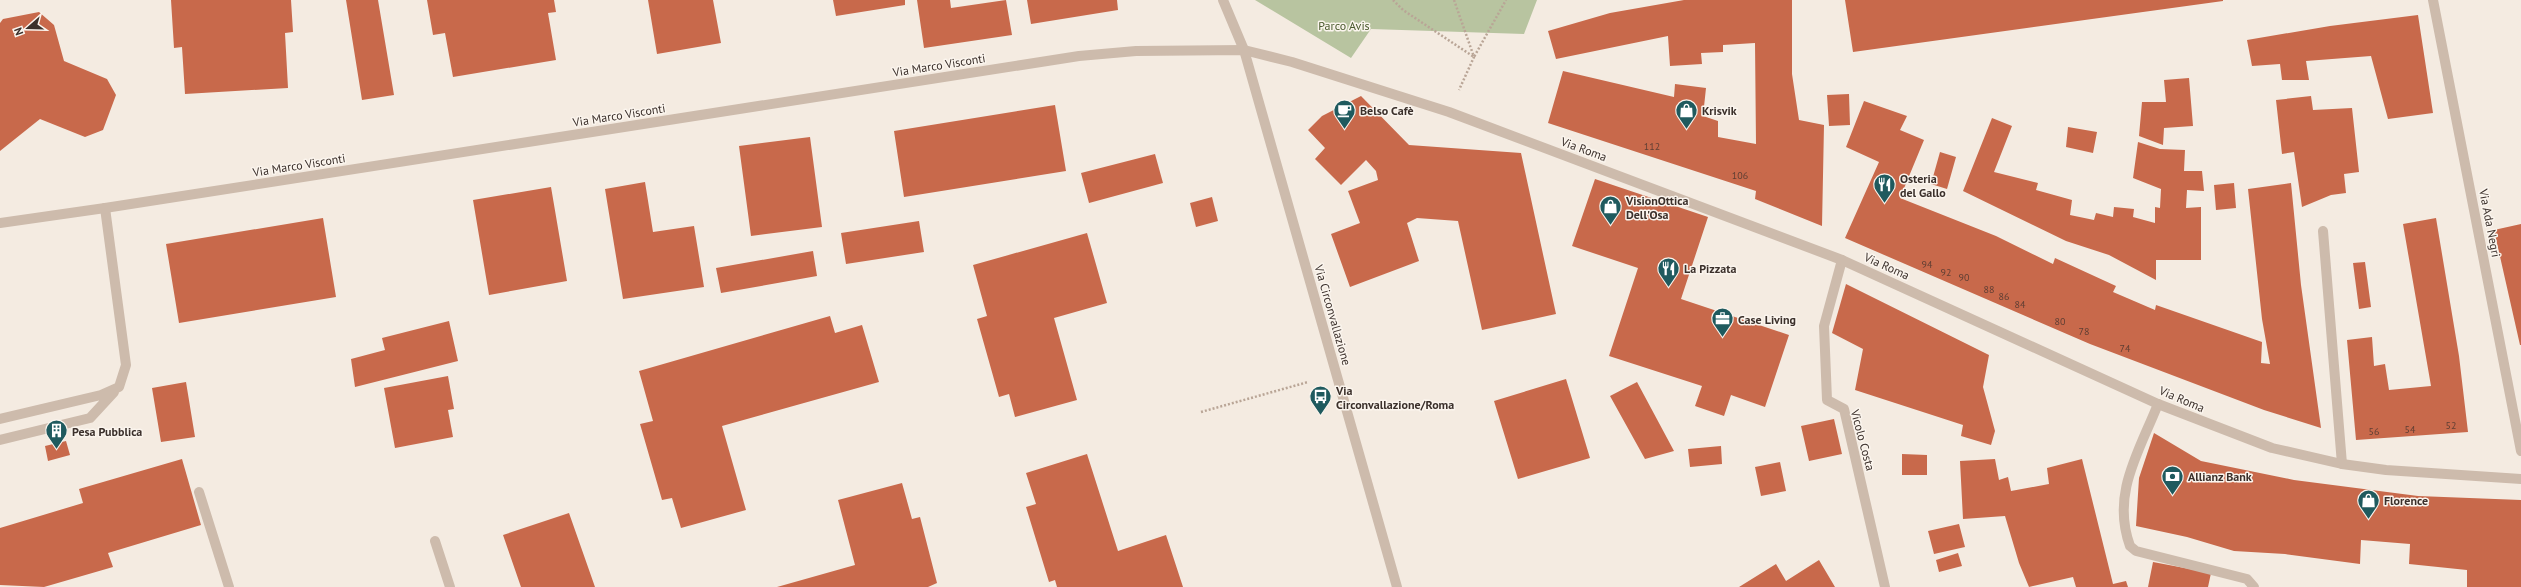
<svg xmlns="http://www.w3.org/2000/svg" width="2521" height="587" viewBox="0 0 2521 587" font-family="'PT Sans',sans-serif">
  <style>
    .green { fill: #b8c4a0 }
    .building { fill: #c8694b }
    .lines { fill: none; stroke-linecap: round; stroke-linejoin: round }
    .path { stroke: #b9a596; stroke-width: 2.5; stroke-dasharray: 2 2; stroke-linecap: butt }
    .service { stroke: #cdbbac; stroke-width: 10 }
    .minor { stroke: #cdbbac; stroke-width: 10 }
    .tertiary { stroke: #cdbbac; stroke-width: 10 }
    .labels { text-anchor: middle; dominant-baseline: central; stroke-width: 3; stroke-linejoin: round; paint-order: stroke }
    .number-label { font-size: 10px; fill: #5e3e33 }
    .park-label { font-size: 12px; fill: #4a5a2e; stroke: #fbf5ee }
    .street-label { font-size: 12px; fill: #3b302b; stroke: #fbf5ee }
    .poi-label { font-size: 12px; font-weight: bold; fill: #3b302b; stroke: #fbf5ee; text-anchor: start }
  </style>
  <rect width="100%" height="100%" fill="#f4ebe1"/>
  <path class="green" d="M1255 0H1537L1524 34 1371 29 1351 58Z"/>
  <path class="building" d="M171 0H291L293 32 285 33 288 88 185 94 182 47 174 48Z
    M346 0H378L394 95 362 100Z
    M427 0H554L556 12 548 13 556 60 453 77 445 33 433 35Z
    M648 0H713L721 43 657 54Z
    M833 0H905V5L836 16Z
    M917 0H950L951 8 1006 0 1012 35 924 48Z
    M1027 0H1117L1118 10 1031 24Z
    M1684 0H1792V74L1799 120 1824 125 1822 226 1755 199 1756 191 1548 123 1563 71 1674 97 1675 84 1706 88 1703 116 1718 121V137L1756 144 1755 43 1723 45V52L1701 53 1702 64 1670 66 1668 36 1556 59 1548 31 1610 13Z
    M1845 0H2223V1L1853 52Z
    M39 12 54 25 64 61 107 79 116 95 103 130 85 137 40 119 0 151V23L3 19Z
    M2418 15 2433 113 2388 119 2371 56 2306 61 2309 80H2282L2280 64 2252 66 2247 40 2330 26Z
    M2189 78 2193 126 2164 128 2163 145 2139 136 2142 102H2166L2164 80Z
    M1849 94 1850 125 1829 126 1827 95Z
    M1361 96 1409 145 1521 153 1556 314 1482 330 1458 221 1417 218 1407 223 1419 261 1350 287 1331 234 1360 223 1348 191 1378 180 1376 171 1366 160 1341 185 1315 159 1325 148 1308 130 1322 116Z
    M2311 96 2313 110 2352 108 2359 172 2344 174 2346 193 2331 195 2302 207 2294 152 2282 154 2276 100Z
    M1864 101 1907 116 1900 130 1924 140 1900 198 1996 236 2053 264 2055 258 2116 286 2113 292 2155 310 2156 305 2262 342 2261 363 2270 364 2262 319 2248 189 2291 183 2301 285 2321 428 2264 410 2090 344 1845 238 1879 162 1846 147Z
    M1055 105 1066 171 904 197 894 131Z
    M1992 118 2012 126 1994 172 2038 183 2036 190 2072 200 2070 215 2094 220 2096 213 2113 217 2114 207 2134 209 2133 217 2155 223V207L2160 208 2161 189 2133 178 2138 142 2160 149 2185 150 2184 171H2202L2204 191 2187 190 2186 208 2201 207V260H2156V280L2109 255 2066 241 1963 191Z
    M2068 127 2097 132 2093 153 2066 147Z
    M810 137 822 227 751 236 739 146Z
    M1940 152 1956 157 1947 189 1931 184Z
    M1155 154 1163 183 1089 203 1081 173Z
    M1595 179 1708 217 1681 299 1789 335 1765 407 1731 395 1724 416 1695 406 1702 386 1609 356 1638 268 1572 246Z
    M645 182 653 232 694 226 704 287 623 299 605 189Z
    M2234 183 2236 208 2216 210 2214 185Z
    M551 187 567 281 489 295 473 200Z
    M1212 197 1218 221 1196 227 1190 203Z
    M323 218 336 297 179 323 166 244Z
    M2436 218 2459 356 2468 432 2356 440 2347 340 2372 337 2374 366 2385 364 2389 390 2431 386 2403 224Z
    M919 221 924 252 846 264 841 233Z
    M2521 224V345H2520L2494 230Z
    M1087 233 1107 303 1054 318 1077 400 1015 417 1009 394 999 397 977 319 987 316 973 265Z
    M813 251 817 276 721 293 716 268Z
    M2365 262 2371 307 2359 309 2353 263Z
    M1846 284 1989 355 1983 387 1995 431 1991 445 1961 436 1963 425 1855 390 1863 349 1832 333Z
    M830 316 835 333 862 325 879 382 722 426 746 510 681 528 672 498 662 500 640 424 653 421 639 371Z
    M449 321 458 361 355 387 351 359 385 350 382 338Z
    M448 376 454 409 448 410 453 437 395 448 384 388Z
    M1566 379 1590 458 1518 479 1494 401Z
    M186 382 195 437 161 442 152 388Z
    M1637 382 1674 451 1645 459 1610 396Z
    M1834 419 1842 454 1809 461 1801 426Z
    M2154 433 2201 461 2294 480 2418 496 2521 500V587H2467V570L2409 564 2410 544 2361 540 2360 564 2285 554 2234 551 2187 537 2136 526 2139 478Z
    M66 441 70 455 48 461 45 446Z
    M1721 446 1722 464 1690 467 1688 449Z
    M1087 454 1118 551 1166 535 1183 587H1057L1055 580 1049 582 1026 507 1036 504 1026 473Z
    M1902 454 1927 455V475H1902Z
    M182 459 201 525 108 553 113 567 44 587 0 585V528L83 503 79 489Z
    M1995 459 1999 480 2008 477 2011 491 2049 484 2047 468 2082 459 2113 584 2126 581 2128 587H2076L2073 577 2029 587 2019 563 2005 516 1963 519 1960 461Z
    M1780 462 1786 491 1761 496 1755 467Z
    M902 483 912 519 920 517 937 583 928 587H777L855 565 838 500Z
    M569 513 595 587H521L503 535Z
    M1959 524 1965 547 1934 554 1928 531Z
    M1958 553 1962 566 1939 572 1936 560Z
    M1819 560 1835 587H1739L1776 564 1786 581Z
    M2153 562 2211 573 2208 587H2148Z"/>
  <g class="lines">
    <path class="path" d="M1393 0 1403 10 1474 57 1506 0
      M1454 0 1474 57 1459 90
      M1201 412 1308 382"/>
    <path class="service" d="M2323 231 2342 464
      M1842 260 1824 326 1827 400 1844 409 1885 587
      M2158 404C2139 452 2111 494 2130 546L2136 551 2247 579 2254 587
      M0 419 101 395 119 387 126 365 105 208
      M0 440 90 418 114 392
      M199 492 229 587"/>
    <path class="minor" d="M2433 0 2521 451
      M0 223 105 208 1079 56 1136 51 1244 50 1292 62 1449 112 1842 260 2158 404 2272 448 2342 464 2386 470 2521 479
      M435 541 450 587"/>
    <path class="tertiary" d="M1223 0 1244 50 1397 587"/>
  </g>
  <defs>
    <symbol id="cafe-pin" viewBox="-11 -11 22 30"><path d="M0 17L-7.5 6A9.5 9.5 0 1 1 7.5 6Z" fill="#1f5a5e" stroke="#fbf5ee"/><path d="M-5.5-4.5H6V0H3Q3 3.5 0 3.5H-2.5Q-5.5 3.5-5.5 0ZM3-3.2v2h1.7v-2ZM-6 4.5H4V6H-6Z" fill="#fff"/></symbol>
    <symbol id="shop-pin" viewBox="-11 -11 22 30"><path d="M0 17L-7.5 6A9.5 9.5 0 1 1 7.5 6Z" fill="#1f5a5e" stroke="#fbf5ee"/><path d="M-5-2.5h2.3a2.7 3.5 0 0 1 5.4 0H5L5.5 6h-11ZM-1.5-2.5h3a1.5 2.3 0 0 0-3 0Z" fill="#fff"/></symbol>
    <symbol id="restaurant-pin" viewBox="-11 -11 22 30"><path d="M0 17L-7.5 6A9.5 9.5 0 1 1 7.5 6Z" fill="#1f5a5e" stroke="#fbf5ee"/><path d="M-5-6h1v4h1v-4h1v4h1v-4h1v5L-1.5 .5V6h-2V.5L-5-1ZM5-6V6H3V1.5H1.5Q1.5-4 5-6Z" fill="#fff"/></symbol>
    <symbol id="office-pin" viewBox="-11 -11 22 30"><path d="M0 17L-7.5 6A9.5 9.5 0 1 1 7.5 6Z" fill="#1f5a5e" stroke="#fbf5ee"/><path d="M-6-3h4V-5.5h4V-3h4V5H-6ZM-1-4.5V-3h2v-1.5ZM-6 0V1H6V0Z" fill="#fff"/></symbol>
    <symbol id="bus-pin" viewBox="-11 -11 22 30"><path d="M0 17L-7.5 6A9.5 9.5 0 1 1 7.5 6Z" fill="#1f5a5e" stroke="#fbf5ee"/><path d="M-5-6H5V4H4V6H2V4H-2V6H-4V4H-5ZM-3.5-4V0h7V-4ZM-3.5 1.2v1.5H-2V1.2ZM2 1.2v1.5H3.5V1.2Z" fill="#fff"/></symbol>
    <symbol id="building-pin" viewBox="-11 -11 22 30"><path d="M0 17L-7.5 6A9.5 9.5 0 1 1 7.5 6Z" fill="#1f5a5e" stroke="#fbf5ee"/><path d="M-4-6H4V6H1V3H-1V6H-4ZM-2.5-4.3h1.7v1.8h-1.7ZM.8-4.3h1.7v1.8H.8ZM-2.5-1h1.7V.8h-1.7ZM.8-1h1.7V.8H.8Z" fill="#fff"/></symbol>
    <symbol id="bank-pin" viewBox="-11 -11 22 30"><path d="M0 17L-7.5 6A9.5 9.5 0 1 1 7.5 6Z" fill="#1f5a5e" stroke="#fbf5ee"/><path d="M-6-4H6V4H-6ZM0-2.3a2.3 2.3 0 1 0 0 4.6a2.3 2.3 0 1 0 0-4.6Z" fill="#fff"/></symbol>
  </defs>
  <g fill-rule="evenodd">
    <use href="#cafe-pin" x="1332" y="98" width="25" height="34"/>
    <use href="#shop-pin" x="1674" y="98" width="25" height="34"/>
    <use href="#restaurant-pin" x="1872" y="172" width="25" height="34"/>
    <use href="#shop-pin" x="1598" y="194" width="25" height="34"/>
    <use href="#restaurant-pin" x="1656" y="256" width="25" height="34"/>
    <use href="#office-pin" x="1710" y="306" width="25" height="34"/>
    <use href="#bus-pin" x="1308" y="384" width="25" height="34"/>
    <use href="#building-pin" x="44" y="418" width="25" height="34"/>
    <use href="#bank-pin" x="2160" y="464" width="25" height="34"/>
    <use href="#shop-pin" x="2356" y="488" width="25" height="34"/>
  </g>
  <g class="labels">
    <g class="number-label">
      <text x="1652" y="146">112</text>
      <text x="1740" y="175">106</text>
      <text x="1927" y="264">94</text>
      <text x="1946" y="272">92</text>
      <text x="1964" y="277">90</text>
      <text x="1989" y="289">88</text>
      <text x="2004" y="296">86</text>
      <text x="2020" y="304">84</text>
      <text x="2060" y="321">80</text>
      <text x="2084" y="331">78</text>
      <text x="2125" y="348">74</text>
      <text x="2451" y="425">52</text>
      <text x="2410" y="429">54</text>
      <text x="2374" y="431">56</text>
    </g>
    <g class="park-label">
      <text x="1344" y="25">Parco Avis</text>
    </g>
    <g class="street-label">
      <text transform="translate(939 65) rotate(-9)">Via Marco Visconti</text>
      <text transform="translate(619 115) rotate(-9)">Via Marco Visconti</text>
      <text transform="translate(1584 149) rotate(20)">Via Roma</text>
      <text transform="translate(299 165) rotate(-9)">Via Marco Visconti</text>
      <text transform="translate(2490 223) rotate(79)">Via Ada Negri</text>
      <text transform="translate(1887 266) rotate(24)">Via Roma</text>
      <text transform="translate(1333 315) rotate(74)">Via Circonvallazione</text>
      <text transform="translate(2182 399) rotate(23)">Via Roma</text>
      <text transform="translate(1863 440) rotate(75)">Vicolo Costa</text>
    </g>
    <g class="poi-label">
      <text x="1360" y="110">Belso Cafè</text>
      <text x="1702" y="110">Krisvik</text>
      <text x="1900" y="178">Osteria<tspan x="1900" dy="14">del Gallo</tspan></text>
      <text x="1626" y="200">VisionOttica<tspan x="1626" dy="14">Dell'Osa</tspan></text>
      <text x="1684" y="268">La Pizzata</text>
      <text x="1738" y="319">Case Living</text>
      <text x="1336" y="390">Via<tspan x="1336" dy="14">Circonvallazione/Roma</tspan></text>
      <text x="72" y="431">Pesa Pubblica</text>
      <text x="2188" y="476">Allianz Bank</text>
      <text x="2384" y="500">Florence</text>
    </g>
  </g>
  <g transform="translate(28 28) rotate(250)" stroke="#fbf5ee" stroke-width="3" paint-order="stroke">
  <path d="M0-3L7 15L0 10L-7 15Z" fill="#3b302b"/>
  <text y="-6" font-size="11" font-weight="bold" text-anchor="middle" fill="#3b302b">N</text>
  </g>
</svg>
